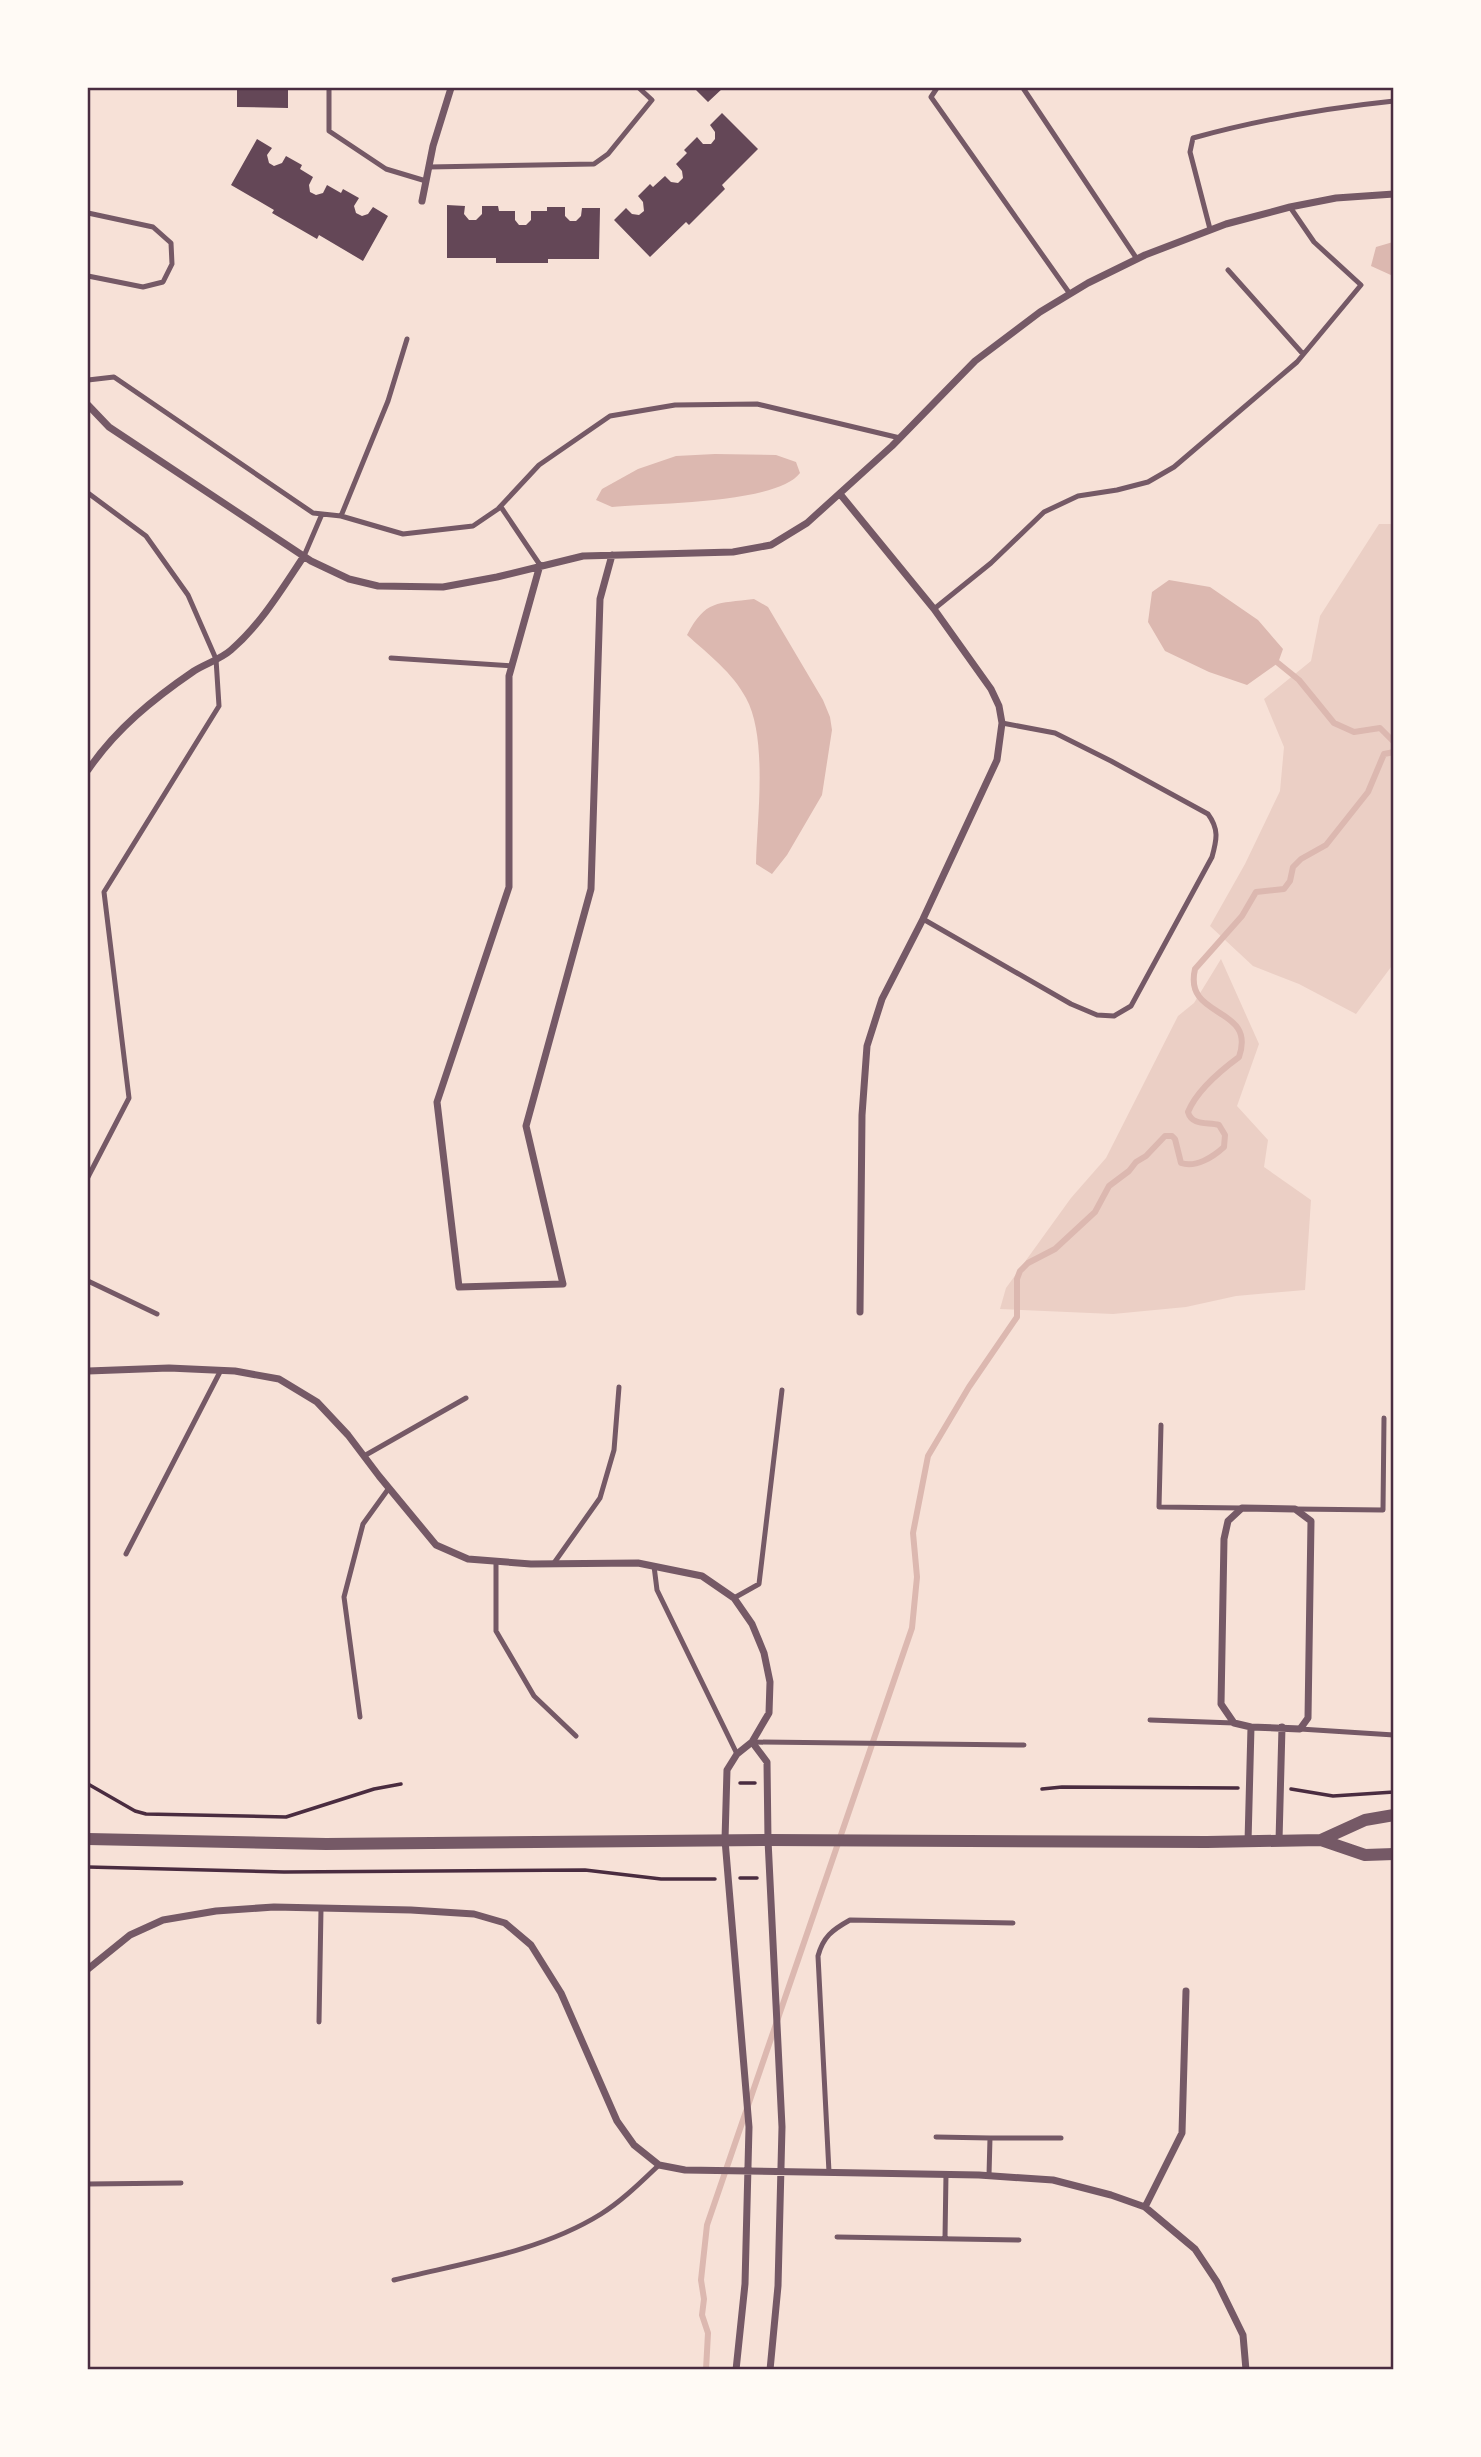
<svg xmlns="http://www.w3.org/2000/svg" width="1481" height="2457" viewBox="0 0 1481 2457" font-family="'Sofia Sans Condensed',sans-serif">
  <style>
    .green { fill: #ebcfc5 }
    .water { fill: #dcb8b0 }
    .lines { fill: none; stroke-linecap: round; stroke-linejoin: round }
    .stream { stroke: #dcb8b0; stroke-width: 6 }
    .building { fill: #644757 }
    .path { stroke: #4a2c40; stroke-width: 3.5 }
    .service { stroke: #755966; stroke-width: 5 }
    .minor { stroke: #755966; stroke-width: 7 }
    .tertiary { stroke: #755966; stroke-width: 12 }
    .neatline { fill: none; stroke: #4a2c40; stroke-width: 2.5 }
  </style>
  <rect width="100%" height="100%" fill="#f7e1d7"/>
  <path class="green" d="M1379 524H1394V963L1356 1014 1299 984 1253 966 1210 926 1245 864 1280 791 1284 747 1264 699 1311 661 1320 616Z
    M1221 959 1259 1044 1237 1106 1268 1140 1264 1167 1311 1200 1305 1290 1236 1296 1186 1307 1113 1314 1000 1309 1006 1288 1071 1198 1106 1158 1178 1016 1194 1003Z"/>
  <path class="water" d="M1393 242H1394L1393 276 1371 266 1376 247Z
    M715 454 776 455 796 462 800 473C777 504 652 503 612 507L596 500 602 489 638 469 676 456Z
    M1169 580 1210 587 1258 620 1283 649 1278 663 1247 685 1209 672 1165 651 1148 622 1152 592Z
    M754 599 768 607 823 700 830 717 832 730 822 795 787 855 772 874 756 864C757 819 768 738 746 698 733 673 708 654 687 635 706 599 717 604 754 599Z"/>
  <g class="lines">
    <path class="stream" d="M1278 663 1299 680 1334 723 1354 732 1380 728 1394 742
      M706 2370 708 2333 702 2315 704 2299 701 2280 707 2225 912 1628 917 1577 913 1533 928 1456 969 1387 1017 1317V1279L1020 1271 1028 1263 1055 1249 1095 1212 1109 1186 1129 1171 1136 1162 1146 1156 1165 1136H1172L1175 1139 1181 1163C1196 1168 1213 1157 1224 1147L1225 1135 1219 1125C1207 1122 1192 1126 1188 1112 1197 1090 1220 1071 1239 1057 1257 1005 1183 1020 1195 969L1242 916 1256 892 1284 889 1290 881 1293 867 1301 859 1326 845 1368 792 1384 754 1394 752"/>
  </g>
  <path class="building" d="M237 88H279L288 90V108L237 107Z
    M699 88H723L708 102 696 90Z
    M722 113 758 149 722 185 725 189 689 225 686 222 650 257 614 220 626 208 632 214 639 215 644 211 643 202 638 196 650 184 653 187 665 176 671 182 678 183 683 178 682 171 676 164 687 153 684 150 697 137 703 144H711L715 139V132L710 125Z
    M257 139 272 148 267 155 269 163 274 166 282 163 286 156 302 165 300 169 313 177 309 185 310 192 316 195 323 193 327 185 341 193 343 189 359 198 354 206 356 213 362 216 368 214 373 207 388 216 363 261 319 235 317 239 272 213 274 210 231 185Z
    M447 205 465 206 464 214 469 220H476L482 214V206H498L499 211H515V220L519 225H526L531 220V211H547V207H565V216L570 221H576L581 216 582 208H600L599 259H548V263H496V258H447Z"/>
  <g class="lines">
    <path class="path" d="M740 1783H755
      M88 1784 135 1811 146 1814 286 1817 374 1789 401 1784
      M1042 1789 1062 1787 1238 1788
      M1291 1789 1333 1796 1394 1792
      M88 1867 284 1872 585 1870 661 1879H715
      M740 1878H757"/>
    <path class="service" d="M329 88V131L386 169 426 181
      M937 88 931 97 1070 294
      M1023 88 1137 259
      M429 167 594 164 608 154 652 100 639 88
      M88 213 153 227 171 243 172 264 163 282 143 287 88 276
      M1210 229 1190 152 1193 138C1258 120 1327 108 1394 101
      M1228 270 1303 354
      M88 380 114 377 313 513 341 516 403 534 473 526 498 509 539 465 610 416 675 405 757 404 900 438
      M88 493 146 536 188 595 216 659 219 706 104 892 129 1098 88 1177
      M501 507 540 565
      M341 516 388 401 407 339
      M304 556 322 514
      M934 609 991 563 1044 512 1078 496 1117 490 1148 482 1174 467 1297 362 1361 285 1314 242 1290 207
      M391 658 512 666
      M923 919 1071 1004 1097 1015 1114 1016 1131 1006 1212 857C1217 839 1219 829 1208 814L1111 761 1055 733 1002 723
      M88 1281 157 1314
      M1161 1425 1159 1507 1242 1508
      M364 1456 466 1398
      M1295 1509 1383 1510 1384 1418
      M126 1554 221 1370
      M496 1561V1631L534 1696 576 1736
      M554 1563 600 1498 614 1450 619 1387
      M654 1566 657 1590 737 1754
      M734 1598 759 1584 782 1390
      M360 1717 344 1597 363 1524 389 1488
      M1150 1720 1234 1723
      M1300 1729 1394 1735
      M752 1742 1024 1745
      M319 2022 321 1909
      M936 2137 990 2138
      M829 2172 818 1956C823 1937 832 1930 850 1920L1013 1923
      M989 2175 990 2138H1061
      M88 2184 181 2183
      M837 2237 1019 2240
      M945 2238 946 2174
      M394 2280C463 2263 540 2252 601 2214 622 2201 641 2182 659 2165"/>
    <path class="minor" d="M422 201 433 146 451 88
      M88 405 109 427 311 561 349 579 378 586 443 587 497 577 583 556 733 552 771 545 807 523 892 446 975 361 1040 312 1088 283 1145 255 1226 224 1290 207 1336 198 1394 194
      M840 494 934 609 991 689 999 706 1002 723 997 760 923 919 882 999 867 1046 862 1115 860 1312
      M540 565 509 676V887L437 1102 459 1287 563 1284 526 1126 591 889 600 599 612 555
      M88 770C116 729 153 699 194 671 205 664 221 659 231 650 261 624 282 589 304 556
      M88 1371 169 1368 235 1371 279 1379 317 1402 348 1435 379 1476 436 1545 468 1559 531 1564 638 1563 702 1576 734 1598 752 1624 764 1653 770 1682 769 1713 752 1742 737 1754 727 1770 725 1840 749 2127 745 2284 736 2370
      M1242 1508 1295 1509 1311 1521 1308 1718 1300 1729 1251 1727 1234 1723 1221 1704 1224 1539 1228 1521Z
      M752 1742 767 1762 768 1840 782 2127 778 2286 770 2370
      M1279 1841 1282 1727
      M1248 1842 1251 1727
      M88 1969 130 1935 163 1920 216 1911 274 1907 411 1910 474 1914 505 1923 531 1945 561 1993 617 2121 634 2145 659 2165 685 2170 979 2175 1053 2180 1111 2195 1145 2207 1195 2249 1217 2282 1243 2335 1246 2370
      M1145 2207 1182 2133 1186 1991"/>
    <path class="tertiary" d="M88 1839 326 1844 768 1840 1207 1842 1321 1840 1365 1855 1394 1854
      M1321 1840 1365 1820 1394 1815"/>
  </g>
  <rect width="1481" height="2457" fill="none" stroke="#fffaf5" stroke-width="178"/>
  <rect x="89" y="89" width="1303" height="2279" class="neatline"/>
</svg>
